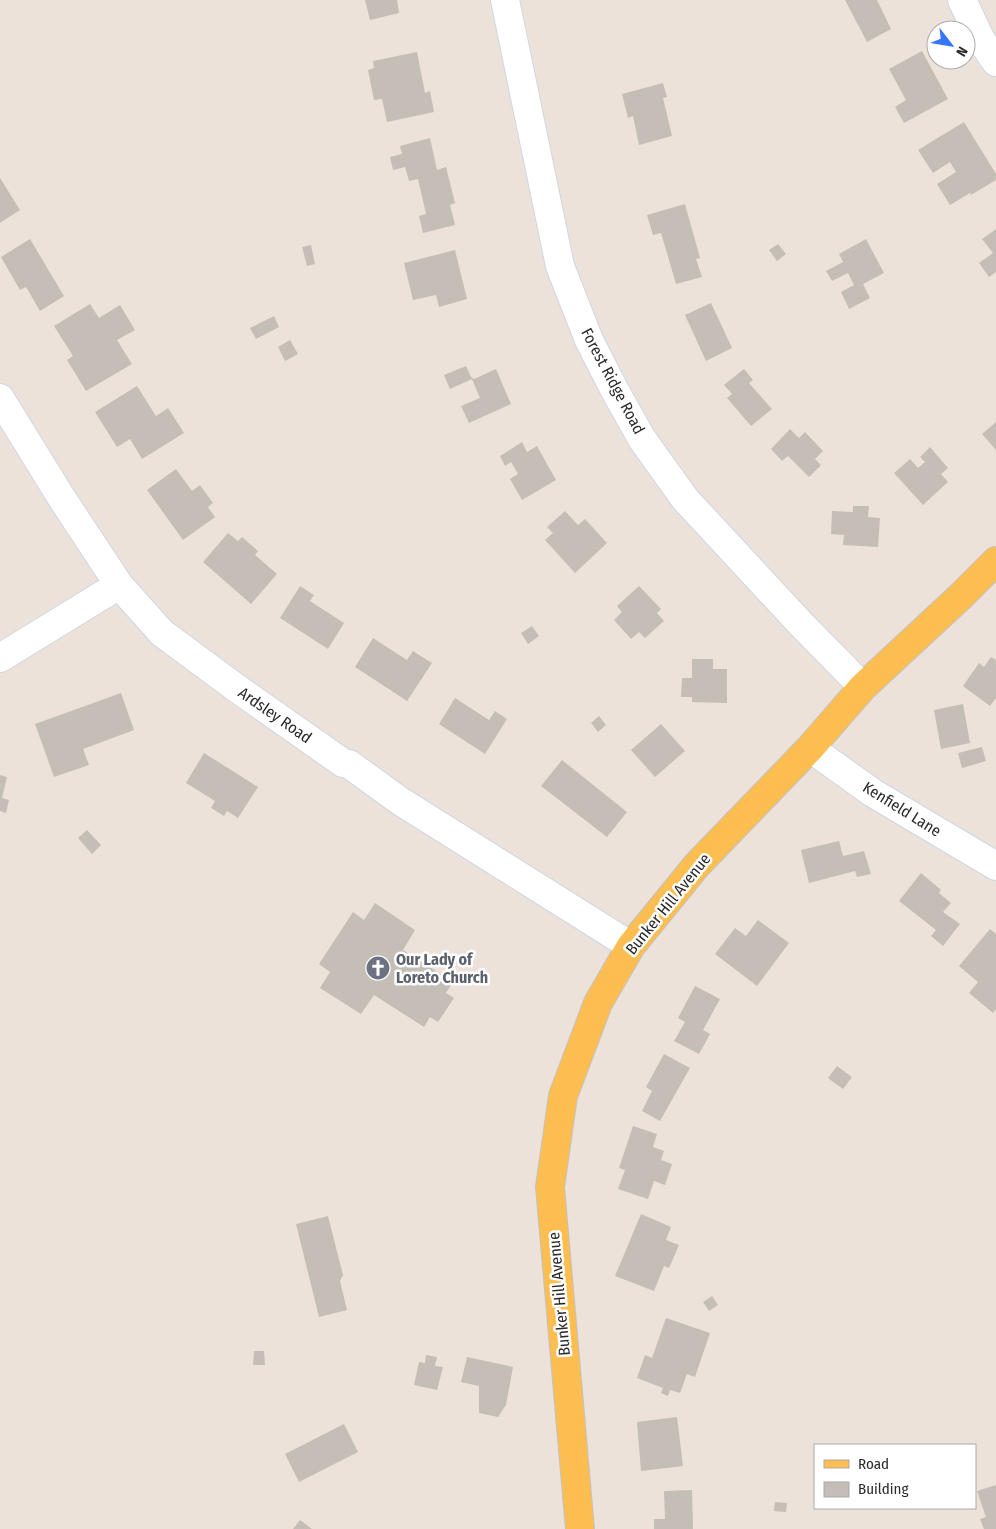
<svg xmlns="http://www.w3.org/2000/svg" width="996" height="1529" viewBox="0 0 996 1529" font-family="'Fira Sans Condensed',sans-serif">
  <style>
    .building { fill: #c4beb6 }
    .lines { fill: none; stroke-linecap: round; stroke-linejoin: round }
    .minor-casing { stroke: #cfd6e4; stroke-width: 30 }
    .major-casing { stroke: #c3c3c3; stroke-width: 30 }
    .minor { stroke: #fff; stroke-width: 28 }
    .major { stroke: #fcbd51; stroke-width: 28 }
    .labels { text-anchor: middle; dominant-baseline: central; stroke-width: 5; stroke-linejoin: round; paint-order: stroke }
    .street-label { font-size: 16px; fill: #2a2a2a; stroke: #fff }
    .worship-label { font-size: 16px; font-weight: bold; fill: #5b616d; stroke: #fff; text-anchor: start }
  </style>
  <rect width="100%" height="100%" fill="#ede2da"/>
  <path class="building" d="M365 0H397L399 13 370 20Z
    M845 0H877L891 29 867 42Z
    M922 51 948 99 904 123 895 107 906 100 889 69Z
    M417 52 425 93 430 91 434 112 387 122 382 99 374 100 368 70 374 68 373 61Z
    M663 83 667 97 663 98 672 136 639 145 633 116 628 118 622 94Z
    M964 122 996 174V180L971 195 970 193 950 205 937 184 956 172 950 162 933 173 918 150Z
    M430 138 437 170 446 167 455 203 450 205 455 225 423 233 419 216 426 214 418 179 409 181 405 167 393 170 390 157 402 154 400 146Z
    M0 178 20 210 0 223Z
    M685 204 700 258 696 259 702 277 676 284 661 233 653 235 647 215Z
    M996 229V272L989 277 979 263 993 253 982 239Z
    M30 239 64 296 40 311 26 287 20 290 1 257Z
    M866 239 884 273 863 284 870 298 849 309 841 292 854 285 848 273 832 281 826 271 843 262 839 254Z
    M778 244 786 254 777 261 769 250Z
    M311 245 315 264 307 266 302 247Z
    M455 250 467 299 439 307 436 295 413 300 404 263Z
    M711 303 732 348 706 361 685 315Z
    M90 304 99 318 120 305 135 330 117 340 132 364 86 391 67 360 73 356 54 326Z
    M274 316 279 327 256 339 250 328Z
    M290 340 298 354 285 361 278 347Z
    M466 366 471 377 474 379 496 369 511 404 469 423 461 406 480 398 472 379 450 389 444 375Z
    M744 369 753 380 749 383 772 409 751 426 727 398 732 394 724 385Z
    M137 386 156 416 168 408 184 433 142 459 130 439 117 447 95 412Z
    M996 422V450L982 434Z
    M790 429 799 438 805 432 823 451 815 459 821 465 809 477 788 456 782 461 771 449Z
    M522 442 527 452 537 446 556 480 522 500 510 479 518 474 511 462 505 466 500 456Z
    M930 447 948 468 941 474 948 482 923 505 894 473 910 459 918 468 925 462 920 457Z
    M176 469 192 491 200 485 213 503 208 507 215 517 183 540 147 490Z
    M853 506H869L868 517 880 518 878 547 843 545 844 535 831 534 832 511 853 512Z
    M565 511 578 525 585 519 607 543 575 573 545 540 553 533 547 527Z
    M228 533 238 541 242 537 258 551 255 555 277 574 251 604 203 562Z
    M300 586 314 595 310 601 344 623 328 649 280 618Z
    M639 586 661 609 657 613 664 621 645 638 639 632 631 639 614 620 622 612 617 606Z
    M532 626 539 636 528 644 521 633Z
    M373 638 407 660 413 651 432 663 407 701 355 667Z
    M991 657 996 660V698L990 706 963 686 979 663 984 667Z
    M692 659H713V669H727V703L692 702V697H681L682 678H692Z
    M121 693 134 730 83 749 89 765 54 777 35 724Z
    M455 698 489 720 495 711 507 719 485 754 439 724Z
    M963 704 970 743 941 749 934 710Z
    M599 716 606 725 598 732 591 723Z
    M661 724 685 751 655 777 631 750Z
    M982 747 986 761 962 768 958 753Z
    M204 753 258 787 238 818 227 811 224 816 211 808 215 801 186 783Z
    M562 760 627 812 607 837 541 786Z
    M0 775 7 777 2 798 9 800 6 813 0 811Z
    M87 830 101 845 92 854 78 838Z
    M839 841 843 856 864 851 871 874 857 877 855 871 809 883 801 850Z
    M921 873 941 890 939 893 951 903 943 912 960 924 943 946 931 936 936 930 899 901Z
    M375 903 415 930 403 950 453 982 446 993 454 998 438 1022 430 1017 424 1027 374 995 361 1014 320 988 330 972 319 964 353 912 364 920Z
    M758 920 789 943 757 986 715 954 735 928 746 936Z
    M990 929 996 934V1009L993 1013 969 993 978 982 959 966Z
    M695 986 720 999 703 1030 710 1034 699 1054 674 1041 685 1022 678 1018Z
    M664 1054 690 1068 660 1121 642 1111 652 1091 646 1087Z
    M837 1066 852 1077 843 1089 828 1078Z
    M633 1126 657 1134 653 1147 664 1151 661 1160 672 1164 665 1185 654 1181 648 1199 618 1189 625 1170 619 1168Z
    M641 1214 671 1227 666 1240 679 1245 669 1268 664 1266 654 1291 615 1276Z
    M328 1216 343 1275 340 1281 347 1310 319 1317 296 1224Z
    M712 1296 718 1305 709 1311 703 1302Z
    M666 1318 710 1333 695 1377 687 1374 680 1393 670 1390 668 1396 661 1393 663 1388 637 1378 645 1355 652 1358Z
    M254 1351H264L265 1365H253Z
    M426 1355 437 1357 435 1366 443 1367 437 1390 414 1385 419 1362 425 1363Z
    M467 1357 513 1367 506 1405 498 1417 479 1413V1386L461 1382Z
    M677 1417 683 1466 641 1471 637 1422Z
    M344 1424 358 1452 299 1482 285 1454Z
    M996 1485V1529H984L980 1519 986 1517 977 1491Z
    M692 1490 693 1529H654V1519H665L664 1491Z
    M775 1502 787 1503 786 1512 774 1511Z
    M300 1520 312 1529H293Z"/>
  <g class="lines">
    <defs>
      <path id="minor" d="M505 0 560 266 589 340 614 389 642 439 685 499 801 624 863 687
        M962 0 981 40 996 62
        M0 398 61 497 119 585 162 633 235 687 343 763 349 764 400 801 631 946
        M0 658 119 585
        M810 748 873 793 996 866"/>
      <path id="major" d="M580 1529 550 1187 563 1096 598 1003 631 946 697 865 810 748 863 687 961 596 996 561"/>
    </defs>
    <use href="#minor" class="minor-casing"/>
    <use href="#major" class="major-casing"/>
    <use href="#minor" class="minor"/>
    <use href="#major" class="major"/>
  </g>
  <defs>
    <symbol id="church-disc" viewBox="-11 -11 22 22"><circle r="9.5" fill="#6b7280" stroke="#fff"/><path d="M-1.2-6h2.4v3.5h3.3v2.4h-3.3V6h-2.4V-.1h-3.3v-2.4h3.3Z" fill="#fff"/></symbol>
  </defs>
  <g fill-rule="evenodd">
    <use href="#church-disc" x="364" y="954" width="28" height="28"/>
  </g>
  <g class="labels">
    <g class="street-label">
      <text transform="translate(613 381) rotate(62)">Forest Ridge Road</text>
      <text transform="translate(275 715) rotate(35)">Ardsley Road</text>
      <text transform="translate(902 809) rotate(32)">Kenfield Lane</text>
      <text transform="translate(668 904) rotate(-51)">Bunker Hill Avenue</text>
      <text transform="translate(559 1294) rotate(-95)">Bunker Hill Avenue</text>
    </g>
    <g class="worship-label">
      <text x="396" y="959">Our Lady of<tspan x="396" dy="18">Loreto Church</tspan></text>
    </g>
  </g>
  <rect x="814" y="1444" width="162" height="65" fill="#ffffff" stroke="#aaaaaa"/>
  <rect x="824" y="1460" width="25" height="8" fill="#fcbd51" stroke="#aaaaaa"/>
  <text x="858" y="1469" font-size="15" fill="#2a2a2a">Road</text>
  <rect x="824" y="1482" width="25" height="15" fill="#c4beb6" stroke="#aaaaaa"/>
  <text x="858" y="1494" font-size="15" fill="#2a2a2a">Building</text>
  <g transform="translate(951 45) rotate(121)"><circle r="24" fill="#ffffff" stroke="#aaaaaa"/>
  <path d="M0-4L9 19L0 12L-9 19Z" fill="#3576ff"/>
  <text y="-8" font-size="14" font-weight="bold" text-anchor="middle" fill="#2a2a2a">N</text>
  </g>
</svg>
